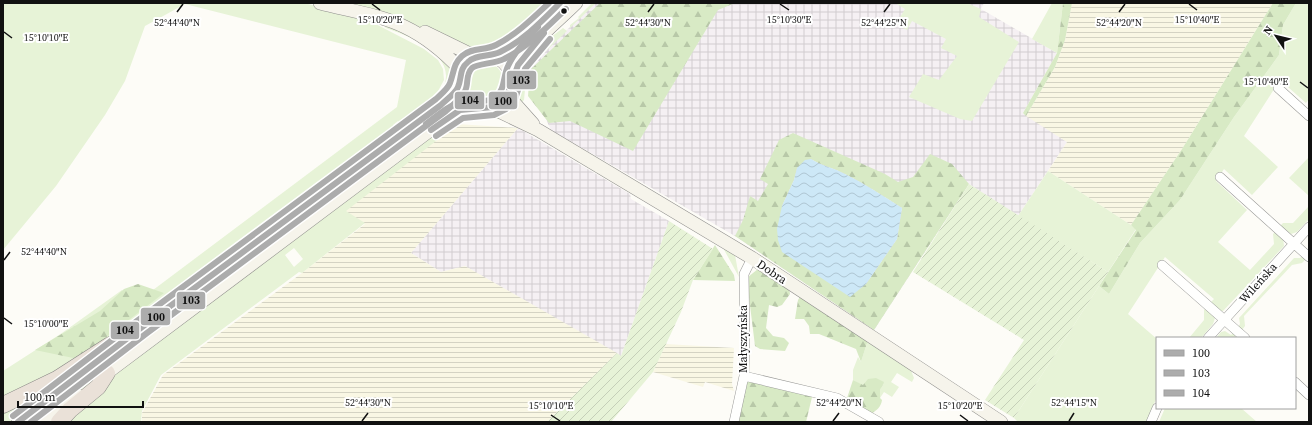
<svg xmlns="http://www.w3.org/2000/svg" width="1312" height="425" viewBox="0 0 1312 425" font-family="'Source Serif 4',serif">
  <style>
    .industrial { fill: url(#industrial-grid) }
    .farmland { fill: url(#farmland-rules) }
    .grass { fill: #e7f3d7; fill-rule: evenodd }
    .forest { fill: url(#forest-firs); fill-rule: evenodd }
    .garden { fill: url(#garden-furrows) }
    .water { fill: url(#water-waves) }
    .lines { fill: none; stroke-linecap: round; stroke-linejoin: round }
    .street-casing { stroke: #979795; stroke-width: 10 }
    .secondary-casing { stroke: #8e8d8b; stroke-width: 14 }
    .highway-casing { stroke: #858482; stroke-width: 17 }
    .street { stroke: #fffffe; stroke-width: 9 }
    .secondary { stroke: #f6f4eb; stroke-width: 13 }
    .highway { stroke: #eae1d8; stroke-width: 16 }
    .bus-1-casing { stroke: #fff; stroke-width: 9 }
    .bus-2-casing { stroke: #fff; stroke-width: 9 }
    .bus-3-casing { stroke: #fff; stroke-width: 9 }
    .bus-1 { stroke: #acacac; stroke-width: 6 }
    .bus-2 { stroke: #acacac; stroke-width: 6 }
    .bus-3 { stroke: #acacac; stroke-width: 6 }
    .ticks { fill: none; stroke: #111; stroke-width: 1.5 }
    .bus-dot { fill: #111; stroke: #fff; stroke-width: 1.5 }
    .labels { text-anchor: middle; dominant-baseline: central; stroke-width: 4; stroke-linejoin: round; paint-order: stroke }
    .street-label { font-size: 12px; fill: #111; stroke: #fff }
    .ticks-label { font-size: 10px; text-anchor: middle; fill: #111; stroke: #fff; stroke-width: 4; stroke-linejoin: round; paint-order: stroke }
    .line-badge { stroke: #fff; stroke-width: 1.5 }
    .pale-badge-label { font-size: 11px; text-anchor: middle; font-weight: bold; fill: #111 }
  </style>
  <defs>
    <pattern id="industrial-grid" width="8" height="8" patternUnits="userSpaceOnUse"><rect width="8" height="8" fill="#f5f0f3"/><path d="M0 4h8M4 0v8" fill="none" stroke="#d1cdcf"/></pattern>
    <pattern id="farmland-rules" width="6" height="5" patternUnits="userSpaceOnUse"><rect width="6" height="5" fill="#f9f7e4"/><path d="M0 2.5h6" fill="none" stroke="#d4d3c3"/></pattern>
    <pattern id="forest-firs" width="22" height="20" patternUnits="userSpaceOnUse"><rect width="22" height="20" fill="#d8eac5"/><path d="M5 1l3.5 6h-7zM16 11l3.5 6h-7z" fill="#b8c8a8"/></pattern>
    <pattern id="garden-furrows" width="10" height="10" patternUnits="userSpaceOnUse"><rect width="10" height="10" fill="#e7f3d7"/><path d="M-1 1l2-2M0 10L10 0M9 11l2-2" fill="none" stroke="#c5cfb8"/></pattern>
    <pattern id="water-waves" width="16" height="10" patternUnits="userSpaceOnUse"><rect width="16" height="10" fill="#cde8f7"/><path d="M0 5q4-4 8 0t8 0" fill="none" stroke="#afc6d3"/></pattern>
  </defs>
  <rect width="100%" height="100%" fill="#fdfcf7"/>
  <path class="industrial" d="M596 3H984L981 9 1057 53 1023 113 1067 142 1018 216 969 184 874 330 735 236 551 130 531 87 529 65Z
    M518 128 630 194 631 199 669 221 621 356 465 266 441 272 411 253Z"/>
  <path class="farmland" d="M1072 3H1273L1182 149 1131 225 1048 171 1067 142 1026 116 1055 67 1065 40Z
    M457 124 518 128 411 253 441 272 465 266 617 353 547 422H142V413L163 375 302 273 365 224 345 211Z
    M666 344 734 348 732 384 734 391 705 382 703 387 653 372Z"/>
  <path class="grass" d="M3 3H304L364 18 424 49 438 60 443 69 444 80 437 93 441 99 434 98 399 123 398 121 393 125 394 127 384 135 385 136 376 148 271 238 442 110 454 127 346 211 365 223 302 273 299 272 161 375 142 411 141 422H3V371L62 333 122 290 133 305 397 107 406 60 185 4 145 26 125 81 105 115 56 186 3 250ZM294 248 303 259 294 267 285 255Z
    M336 3H553L535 21 494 47 484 45 468 49 406 21Z
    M566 3H569L513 62 505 54Z
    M592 3 595 4 570 28V25L579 18 578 17Z
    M895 3H967L981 9 979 17 1019 42 972 121 960 119 909 97 923 74 939 80 957 56 941 48 946 39 912 21 907 30 896 24 905 9Z
    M1052 3H1063L1057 53 1032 39Z
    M1296 3H1309V99L1306 103 1280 80 1244 136 1278 167 1252 195 1224 169 1216 181 1247 210 1218 242 1250 270 1274 244 1273 234 1276 231 1283 238 1284 246 1223 311H1220L1210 303 1214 299 1165 257 1128 314 1157 339V397L1146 422H1018L1014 418 1099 286 1109 294 1140 243 1180 200 1234 117 1279 55 1283 25Z
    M383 24 402 31 448 62C452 75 450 87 442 97L441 92C462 57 412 37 386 28Z
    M563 28 567 31 527 69 524 100 521 103 517 99V95L521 69 538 47Z
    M465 81a19 19 0 1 1 38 0a19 19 0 1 1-38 0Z
    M464 114C477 113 495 114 506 119L459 118Z
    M1309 157V196L1289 178Z
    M1048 171 1131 225 1136 229 1108 272 1018 216Z
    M1309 206V219L1297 232 1291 234 1280 226 1283 223H1293Z
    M722 246 735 255 739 277Z
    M1302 256 1306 259 1302 263 1292 265 1244 316 1245 326 1242 330 1238 327 1240 324 1239 318 1294 258H1300Z
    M1206 308 1215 318 1213 324 1201 338H1189L1204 320V310Z
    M1225 331 1231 335 1233 333 1236 336 1234 338H1216L1221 332Z
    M868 340 910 368 914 378 912 382 897 373 891 382 899 387 892 397 884 392 880 398V390L883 382 863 386 853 380V370L858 357 861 362Z
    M1165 408H1241L1257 422H1159Z"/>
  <path class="forest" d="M600 3H735L718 10 633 151 570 121 549 123 528 96 530 70Z
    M1063 3H1072L1065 40 1055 67 1026 116 1023 113 1057 53Z
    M1273 3H1296L1283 25 1279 55 1234 117 1180 200 1140 243 1109 294 1099 286 1136 230 1131 225 1182 149Z
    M793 133 885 174 898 182 913 177 930 154 952 164 969 184 874 330 735 236 743 220 750 196 758 201 768 184 760 179 779 140ZM811 159C822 166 834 168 845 174 865 184 883 196 902 208L897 239 866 284 782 206 794 180 797 168Z
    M715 245 734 275 735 281 693 280Z
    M758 269 789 287 790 294 782 305 777 307 769 305 766 328 773 336 784 338 789 343 785 351 760 349 755 346 747 281 748 277Z
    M138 284 164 293 78 359 35 350 100 311 124 289Z
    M801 295 868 340 861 362 856 349 819 334H810L809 326 804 319H795L798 300Z
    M876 378 884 382 880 390V398L882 400C881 407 877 410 871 414L846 401 853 380 863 385 868 379Z
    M748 380 813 393 806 422H738Z"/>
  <path class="garden" d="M969 184 1108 272 1014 418 985 400 1024 340 913 272Z
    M669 221 713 249 693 280 681 312 653 372 611 422H547L617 353 621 356Z"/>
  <path class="water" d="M811 159C822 166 834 168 845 174 865 184 883 196 902 208L897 239 866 284 850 297 782 252 778 240 777 229 782 206 794 180 797 168 805 160Z"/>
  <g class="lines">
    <defs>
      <path id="street" d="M1278 88 1309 116
        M1220 177 1309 257
        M1162 265 1245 338
        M1208 338 1309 227
        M744 376 837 398 879 422
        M1295 382 1309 395
        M734 422 744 376 745 339 744 274 752 258
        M1151 422 1157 408"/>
      <path id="secondary" d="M320 3C346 10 381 15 405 27 426 37 445 53 461 70
        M425 32 468 53 481 56
        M458 82a27 27 0 1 1 54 0a27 27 0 1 1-54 0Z
        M490 56 524 35 560 3
        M511 79C523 47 553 26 576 3
        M508 96 533 124
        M492 108 538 130 752 258 1001 422
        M100 378 449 116 464 109 479 108
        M18 422 142 327 436 108 458 87
        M41 422 77 395"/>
      <path id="highway" d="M3 405 57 379 110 345 127 338
        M59 422 70 410 98 387 107 373"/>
    </defs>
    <use href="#street" class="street-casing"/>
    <use href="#secondary" class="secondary-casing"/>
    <use href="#highway" class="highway-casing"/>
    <use href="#street" class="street"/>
    <use href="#secondary" class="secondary"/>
    <use href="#highway" class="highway"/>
    <defs>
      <path id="bus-1" d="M431 130 460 110 493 107 501 103 507 96 518 65 544 33
        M18 422 142 327 441 105C446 100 456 93 458 87 462 78 459 69 468 62 476 54 490 57 500 52 523 41 542 21 560 3"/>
      <path id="bus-2" d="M436 136 463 118 494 115 506 109 515 99 525 69 550 39
        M31 422 147 333 446 111C452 106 460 99 465 91 469 84 465 75 472 68 478 63 495 64 504 59 528 47 547 27 566 9"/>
      <path id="bus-3" d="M426 124C438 115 449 105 463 101 473 99 487 104 496 97 505 90 503 76 508 66 515 51 527 39 538 27
        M13 416 137 321 436 99C440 95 448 89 450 83 454 73 453 64 462 56 472 47 485 51 496 45 516 35 533 18 549 3"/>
    </defs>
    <use href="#bus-1" class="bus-1-casing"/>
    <use href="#bus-2" class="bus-2-casing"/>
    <use href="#bus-3" class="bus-3-casing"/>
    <use href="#bus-1" class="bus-1"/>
    <use href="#bus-2" class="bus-2"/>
    <use href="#bus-3" class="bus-3"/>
  </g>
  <path class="ticks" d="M372 4 380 10M780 4 789 10M1189 4 1197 10M177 12 183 4M648 12 654 4M884 12 890 4M1119 12 1125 4M4 32 12 38M1300 82 1308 88M4 260 10 252M4 318 12 324M551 415 560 421M960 415 968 421M362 421 368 413M833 421 839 413M1069 421 1074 413"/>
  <circle class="bus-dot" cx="564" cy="11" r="3.5"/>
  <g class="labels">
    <g class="street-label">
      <text transform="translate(772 272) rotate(34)">Dobra</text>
      <text transform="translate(1258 283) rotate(-48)">Wileńska</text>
      <text transform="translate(743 339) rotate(-90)">Małyszyńska</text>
    </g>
  </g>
  <g class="ticks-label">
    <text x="1197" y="23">15°10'40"E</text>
    <text x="380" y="23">15°10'20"E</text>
    <text x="789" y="23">15°10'30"E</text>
    <text x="177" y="26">52°44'40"N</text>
    <text x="648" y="26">52°44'30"N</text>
    <text x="884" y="26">52°44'25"N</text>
    <text x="1119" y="26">52°44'20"N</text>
    <text x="46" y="41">15°10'10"E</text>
    <text x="1266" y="85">15°10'40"E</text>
    <text x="44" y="255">52°44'40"N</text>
    <text x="46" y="327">15°10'00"E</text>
    <text x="368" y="406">52°44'30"N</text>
    <text x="839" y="406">52°44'20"N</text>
    <text x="1074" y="406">52°44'15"N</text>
    <text x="551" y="409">15°10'10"E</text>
    <text x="960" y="409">15°10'20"E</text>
  </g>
  <g class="line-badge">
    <rect x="506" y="70" width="31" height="20" rx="4" fill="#acacac"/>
    <rect x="454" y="91" width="31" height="19" rx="4" fill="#acacac"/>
    <rect x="488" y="91" width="30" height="19" rx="4" fill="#acacac"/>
    <rect x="176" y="291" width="30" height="19" rx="4" fill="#acacac"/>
    <rect x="140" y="307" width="31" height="19" rx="4" fill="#acacac"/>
    <rect x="110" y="321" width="30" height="19" rx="4" fill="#acacac"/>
  </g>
  <g class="pale-badge-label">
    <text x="521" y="84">103</text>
    <text x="470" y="104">104</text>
    <text x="503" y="105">100</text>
    <text x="191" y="304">103</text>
    <text x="156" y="321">100</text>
    <text x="125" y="334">104</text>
  </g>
  <rect width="1312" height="425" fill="none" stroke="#111111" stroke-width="8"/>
  <rect x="1156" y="337" width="140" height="72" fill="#ffffff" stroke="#a0a0a0"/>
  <rect x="1164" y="350" width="20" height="6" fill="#acacac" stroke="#a0a0a0"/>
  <text x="1192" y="357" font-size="12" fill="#111111">100</text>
  <rect x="1164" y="370" width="20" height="6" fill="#acacac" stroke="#a0a0a0"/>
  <text x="1192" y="377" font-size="12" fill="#111111">103</text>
  <rect x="1164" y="390" width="20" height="6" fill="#acacac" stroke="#a0a0a0"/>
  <text x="1192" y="397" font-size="12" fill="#111111">104</text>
  <g transform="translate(1276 36) rotate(305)" stroke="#ffffff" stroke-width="3" paint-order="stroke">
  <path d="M0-3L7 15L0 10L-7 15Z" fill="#111111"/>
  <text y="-6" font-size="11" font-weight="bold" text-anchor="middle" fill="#111111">N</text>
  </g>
  <path d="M18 401v6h125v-6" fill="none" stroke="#111111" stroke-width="2"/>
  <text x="24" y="401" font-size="12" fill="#111111" stroke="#ffffff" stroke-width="3" paint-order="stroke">100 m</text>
</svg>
